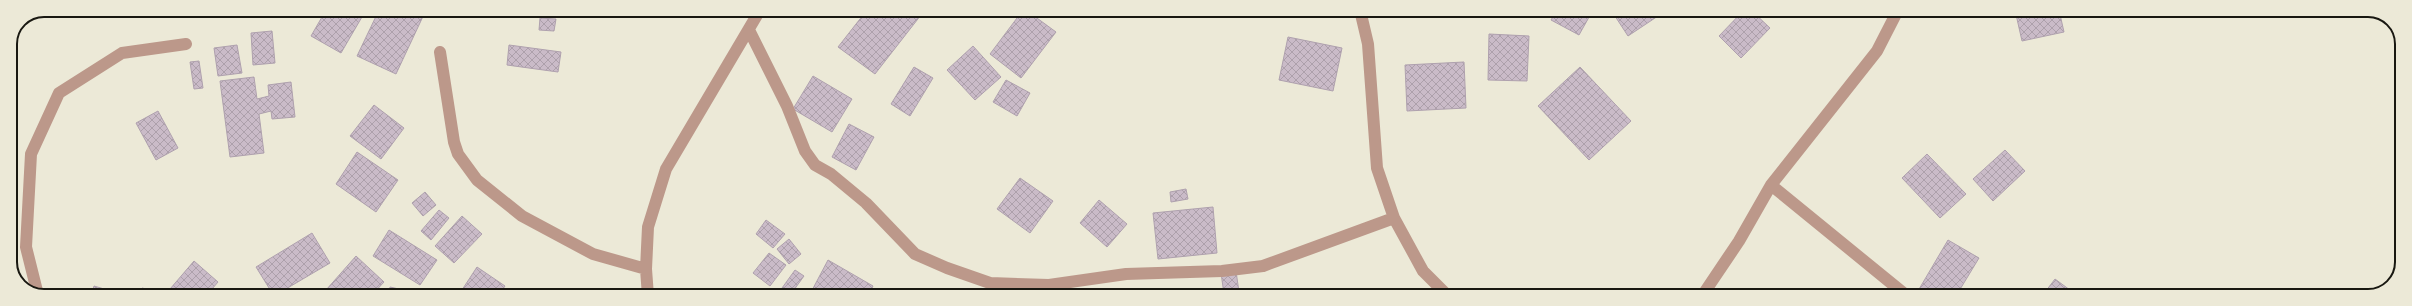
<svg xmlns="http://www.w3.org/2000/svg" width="2412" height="306" viewBox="0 0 2412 306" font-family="'DejaVu Sans',sans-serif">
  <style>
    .building { fill: url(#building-cross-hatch); stroke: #afa1ae }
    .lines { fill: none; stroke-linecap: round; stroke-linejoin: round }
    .minor { stroke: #bc988a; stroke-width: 12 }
    .rim { fill: none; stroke: #191811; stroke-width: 2 }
  </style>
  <defs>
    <pattern id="building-cross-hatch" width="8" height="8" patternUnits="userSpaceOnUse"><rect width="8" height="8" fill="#cabbc8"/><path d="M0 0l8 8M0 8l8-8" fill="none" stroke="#ada0ab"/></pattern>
  </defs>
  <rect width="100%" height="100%" fill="#ece9d7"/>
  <path class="building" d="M326 10H366L341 53 311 36Z
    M379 10H426L396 74 357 56Z
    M867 10H914L921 15 875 74 838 47Z
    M1023 10H1026L1056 32 1021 78 990 54Z
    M1534 10H1543L1541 14Z
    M1557 10H1593L1579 35 1551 20Z
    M1611 10H1667L1628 36Z
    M1744 10H1751L1770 28 1741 58 1719 36Z
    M1802 10H1815L1813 15Z
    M2015 10H2059L2064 32 2022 41Z
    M540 18 556 19 554 31 539 30Z
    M272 31 275 63 253 65 251 33Z
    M1489 34 1529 36 1527 81 1488 80Z
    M1288 37 1342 48 1333 91 1279 80Z
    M237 45 242 73 218 76 214 48Z
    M509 45 561 52 558 72 507 65Z
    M973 46 1001 77 975 100 947 70Z
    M199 61 203 88 194 89 190 62Z
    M1464 62 1466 108 1407 111 1405 65Z
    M914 67 933 78 910 116 891 104Z
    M1580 67 1631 121 1589 160 1538 106Z
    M813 76 852 99 832 132 793 109Z
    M254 77 257 99 269 96 268 85 291 82 295 117 272 119 271 111 259 114 264 153 230 157 220 81Z
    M1006 80 1030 93 1017 116 993 102Z
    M374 105 404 128 381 159 350 136Z
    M158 111 178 148 156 160 136 123Z
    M849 124 874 137 856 170 832 157Z
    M2005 150 2025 171 1993 201 1973 179Z
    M357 152 398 180 376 212 336 184Z
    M1927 154 1966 194 1940 218 1902 178Z
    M1020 178 1053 201 1030 233 997 209Z
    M1186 189 1188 199 1171 202 1170 192Z
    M425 192 436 205 423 216 412 203Z
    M1099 200 1127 224 1107 247 1080 223Z
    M1213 207 1217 253 1158 259 1153 213Z
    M439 210 449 218 431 240 421 231Z
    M462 216 482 234 454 263 435 246Z
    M766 220 785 234 773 248 756 234Z
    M389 230 437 260 420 285 373 256Z
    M312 233 330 263 274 296 256 267Z
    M789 239 801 254 789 264 777 249Z
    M1948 240 1979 258 1956 296H1915Z
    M769 253 786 265 770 286 753 273Z
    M356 256 384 282 371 296H332L326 290Z
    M828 260 873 286 868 296H809Z
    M194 261 218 282 206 296H164Z
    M477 267 505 286 498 296H458Z
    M795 270 804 276 791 294 782 288Z
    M1236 271 1239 292 1224 294 1221 273Z
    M2055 279 2074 293 2071 296H2042Z
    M94 286 128 296H91Z
    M390 287 412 292V296H388Z
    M142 288 159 292V296H140Z"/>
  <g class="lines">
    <path class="minor" d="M1360 10 1368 44 1377 168 1394 218 1423 271 1448 296
      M749 30 787 106 805 151 815 165 831 174 866 203 915 254 947 268 990 283 1049 285 1126 274 1222 271 1263 266 1394 218
      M440 52 454 142 458 154 477 180 522 216 593 254 646 269
      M1771 185 1907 296
      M38 295 26 247 31 154 59 93 122 53 186 44
      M648 296 646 269 648 227 666 169 760 10
      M1702 296 1739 241 1771 185 1877 51 1898 10"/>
  </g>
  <path d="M0 0H2412V306H0ZM44 17H2368A27 27 0 0 1 2395 44V262A27 27 0 0 1 2368 289H44A27 27 0 0 1 17 262V44A27 27 0 0 1 44 17Z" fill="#ece9d7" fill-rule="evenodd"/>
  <path class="rim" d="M44 17H2368A27 27 0 0 1 2395 44V262A27 27 0 0 1 2368 289H44A27 27 0 0 1 17 262V44A27 27 0 0 1 44 17Z"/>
</svg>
